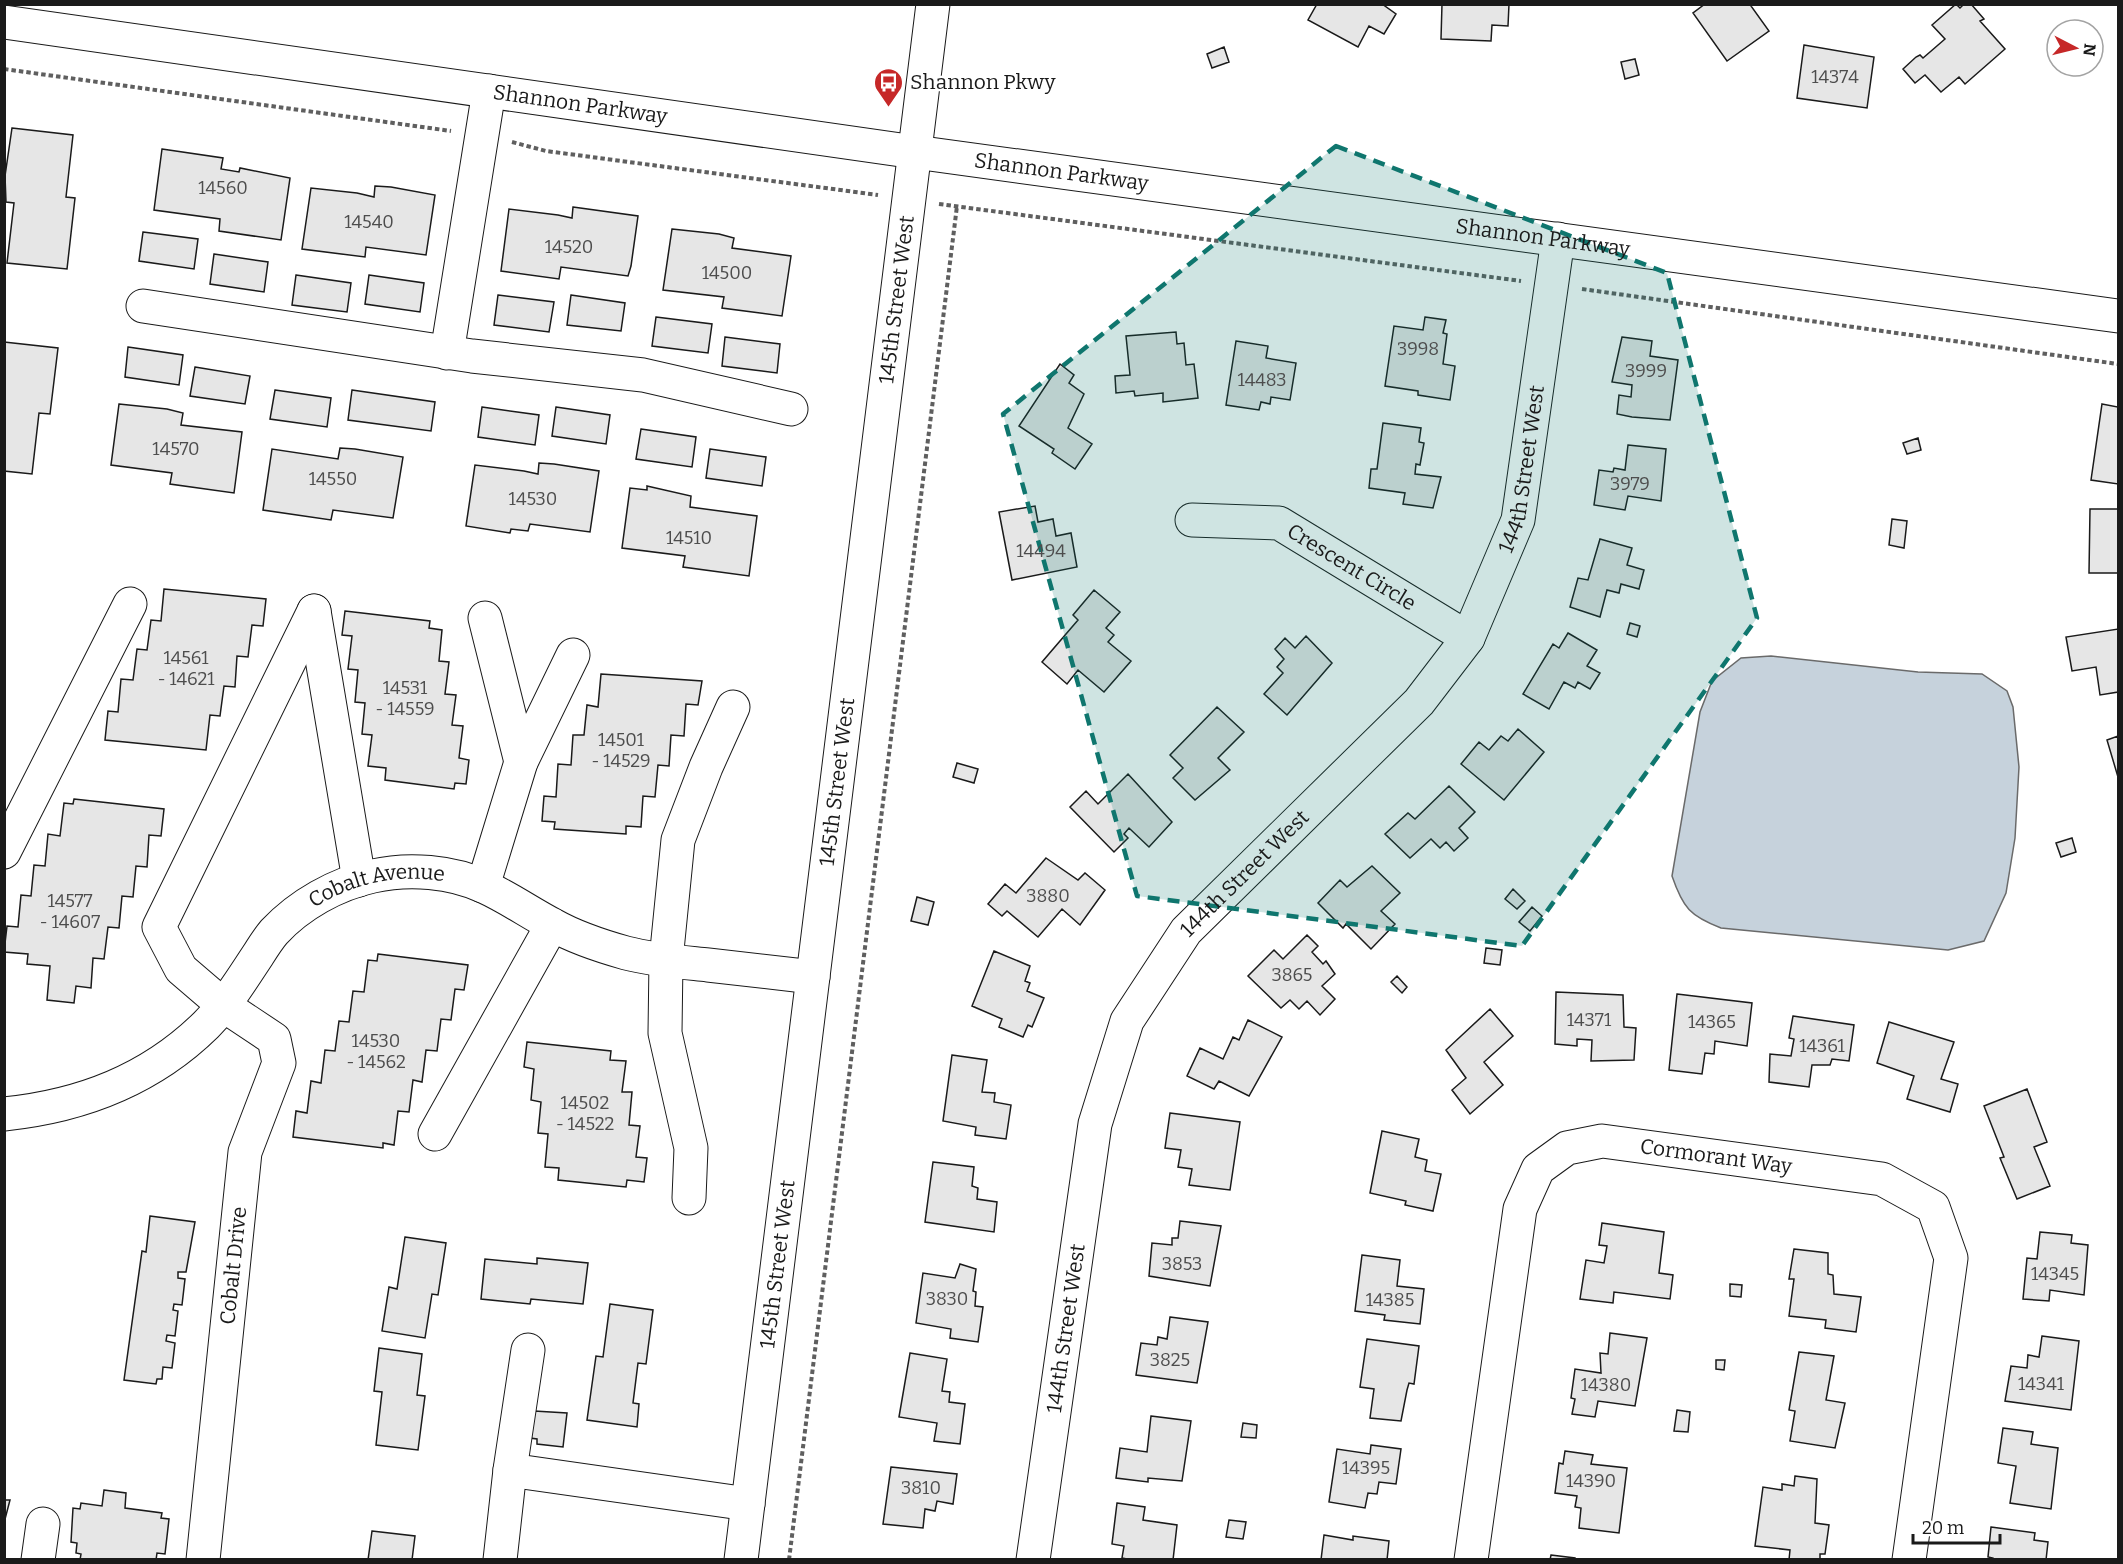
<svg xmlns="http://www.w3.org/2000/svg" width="2123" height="1564" viewBox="0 0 2123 1564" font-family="Bitter,serif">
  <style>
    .water { fill: #c6d2dc; stroke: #6a6a6a; stroke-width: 1.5 }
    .building { fill: #e6e6e6; stroke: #1a1a1a; stroke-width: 1.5 }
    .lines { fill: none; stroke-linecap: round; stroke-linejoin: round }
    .minor-casing { stroke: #1a1a1a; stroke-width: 35 }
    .path { stroke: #5f5f5f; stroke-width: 4; stroke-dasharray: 4.5 3; stroke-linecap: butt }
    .minor { stroke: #fff; stroke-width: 33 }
    .marked { fill: #0f766e; fill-opacity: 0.2; stroke: #0f766e; stroke-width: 4.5; stroke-dasharray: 12 8; stroke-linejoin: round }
    .labels { text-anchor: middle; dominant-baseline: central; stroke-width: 4.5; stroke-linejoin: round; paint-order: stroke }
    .number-label { font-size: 18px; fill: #4d4d4d }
    .poi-label { font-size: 21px; fill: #1a1a1a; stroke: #fff; text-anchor: start }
    .street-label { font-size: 21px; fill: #1a1a1a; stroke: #fff }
  </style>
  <rect width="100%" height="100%" fill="#fff"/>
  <path class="water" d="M1771 656 1918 672 1982 674 2007 691 2013 707 2019 767 2015 838 2006 893 1984 941 1948 950 1721 928C1690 916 1683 908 1672 876L1700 712 1712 681 1741 658Z"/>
  <path class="building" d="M1317 4H1382L1396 14 1384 34 1369 26 1358 47 1308 20Z
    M1442 4H1509L1508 26 1492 25 1491 41 1441 39Z
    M1705 4H1754L1751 6 1769 31 1727 61 1693 13Z
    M1956 4 1960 8 1964 4H1971L1984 19 1980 21 2005 49 1965 84 1959 77 1941 92 1925 75 1915 83 1903 69 1916 57 1920 55 1923 58 1945 39 1932 25Z
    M1804 45 1874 57 1867 108 1797 98Z
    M1224 47 1229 62 1212 68 1207 54Z
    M1635 59 1639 75 1625 79 1621 62Z
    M12 128 73 135 66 197 75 198 67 269 7 263 14 203 6 202 5 176Z
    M162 149 223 158 221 169 239 172 240 168 290 178 281 240 219 231 220 219 154 210Z
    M375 186 391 187 435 195 426 255 366 247 365 257 302 249 311 188 357 193 374 197Z
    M573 207 638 216 631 266 628 276 561 267 559 279 501 271 509 209 558 215 572 218Z
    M672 229 719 234 734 238 732 248 791 256 782 316 722 308 724 297 663 290Z
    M143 232 198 239 194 269 139 261Z
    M214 254 268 262 264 292 210 284Z
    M296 275 351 283 347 312 292 305Z
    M369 275 424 283 420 312 365 304Z
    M498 295 554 302 549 332 494 325Z
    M571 295 625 303 621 331 567 325Z
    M656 317 712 324 708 353 652 346Z
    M1425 317 1446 320 1443 333 1447 334 1443 364 1455 366 1450 400 1418 395V391L1385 386 1394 326 1423 330Z
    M1176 332 1177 344 1184 343 1186 365 1194 364 1198 398 1163 402V393L1135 396 1134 391 1116 393 1115 376 1130 375 1126 336Z
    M725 337 780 344 777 373 722 366Z
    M1622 337 1652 341 1650 356 1678 360 1670 420 1632 417 1617 414 1619 395 1631 397 1632 385 1612 382Z
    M1236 341 1268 346 1266 358 1296 363 1290 400 1271 397 1270 404 1261 402 1259 410 1226 405Z
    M4 342 58 348 50 414 39 413 32 474 4 471Z
    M128 347 183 355 179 385 125 377Z
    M1060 364 1074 375 1069 383 1084 394 1068 428 1092 444 1075 469 1052 453 1054 449 1019 426Z
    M195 367 250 376 245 404 190 396Z
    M275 390 331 398 327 427 270 419Z
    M352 390 435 402 431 431 348 420Z
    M119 404 167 409 183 413 181 425 242 432 234 493 170 484 172 473 111 465Z
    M2102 404 2118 407V484L2091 480Z
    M482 407 539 415 535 445 478 437Z
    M556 407 610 415 606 444 552 436Z
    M1383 423 1421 428 1419 442 1424 443 1420 465 1416 464 1415 474 1441 477 1433 508 1403 504 1405 493 1369 488 1371 469H1377Z
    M641 429 696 437 692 467 636 459Z
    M1918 438 1921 450 1907 454 1903 443Z
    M1628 445 1666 449 1661 501 1628 496 1625 510 1594 505 1599 470 1613 472 1614 468 1625 470Z
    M340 448 355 449 403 457 393 518 333 510 331 520 263 510 272 449 338 459Z
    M710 449 766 457 762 486 706 478Z
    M539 463 554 464 599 471 590 532 530 524 528 531 511 529 510 533 466 526 475 465 524 471 538 474Z
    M647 486 691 496 690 507 757 516 749 576 683 567 685 556 622 548 630 488 647 490Z
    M1035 506 1038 522 1053 519 1056 536 1071 533 1077 567 1012 580 999 512Z
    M2090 509H2118V573H2089Z
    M1892 519 1907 521 1904 548 1889 545Z
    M1600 539 1632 548 1627 565 1644 570 1639 589 1621 584 1619 593 1607 590 1600 617 1570 607 1578 578 1588 580Z
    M164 589 266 599 263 626 252 625 248 657 237 656 235 687 224 686 220 716 210 715 206 750 105 740 108 711 118 712 121 679 133 680 137 649 147 650 151 620 161 621Z
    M1094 590 1120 612 1106 628 1114 635 1108 642 1131 661 1104 692 1078 670 1067 684 1042 662 1078 620 1073 615Z
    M345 611 430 621 429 628 442 630 439 661 449 662 445 694 456 695 452 725 463 726 459 758 469 760 466 784 455 783 454 789 385 780 386 768 368 766 372 735 362 734 365 703 355 702 358 670 348 669 352 636 342 635Z
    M1630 623 1640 626 1637 637 1627 634Z
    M2118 629V692L2100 695 2096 667 2072 671 2066 637Z
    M1568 633 1597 650 1587 666 1600 673 1590 689 1578 682 1575 688 1564 682 1549 709 1523 694 1553 644 1559 648Z
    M1306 636 1332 663 1287 715 1264 694 1283 673 1277 667 1284 659 1275 649 1285 638 1295 648Z
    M601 674 702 681 698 705 686 704 684 736 671 735 669 766 658 765 655 797 643 796 641 827 626 826V834L554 829 555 822 542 821 544 796 556 797 558 764 571 765 573 735H584L587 705 598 707Z
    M1217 707 1244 732 1218 758 1230 770 1195 800 1173 778 1183 768 1170 755Z
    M1518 729 1544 752 1504 800 1461 764 1479 742 1489 750 1501 736 1508 741Z
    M2118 736V777L2107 740Z
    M957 763 978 769 974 783 953 777Z
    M1128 774 1172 822 1149 847 1129 828 1124 834 1128 838 1114 852 1070 807 1086 791 1098 804Z
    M1449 786 1475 812 1459 828 1468 838 1454 851 1446 842 1440 848 1431 839 1410 858 1385 834 1408 813 1415 819Z
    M74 799 164 809 161 836 149 835 147 867 136 866 133 897 122 896 119 928 108 927 104 959 93 958 91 988 76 986 74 1003 47 1000 50 966 27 964 28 954 4 952 7 926 18 927 21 895 31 896 34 865 45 866 48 834 60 836 64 803 73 804Z
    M2072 838 2076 852 2061 857 2056 843Z
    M1046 858 1078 880 1085 873 1105 890 1080 925 1062 909 1038 937 1007 911 1002 916 988 904 1005 884 1016 893Z
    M1372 866 1400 893 1381 911 1395 924 1371 949 1346 924 1343 928 1318 903 1340 880 1347 887Z
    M1513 889 1525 901 1517 909 1505 899Z
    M917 897 934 902 928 925 911 921Z
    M1532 907 1542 916 1530 931 1519 922Z
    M1307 935 1318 946 1312 952 1323 964 1326 961 1335 974 1322 986 1335 999 1320 1015 1307 1001 1299 1009 1290 1000 1281 1008 1248 976 1274 950 1283 959Z
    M1486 948 1502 950 1500 965 1484 963Z
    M994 951 1030 966 1025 981 1030 983 1027 991 1044 998 1032 1027 1028 1025 1023 1037 999 1027 1002 1019 972 1006Z
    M378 954 468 965 464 990 455 989 451 1020 441 1019 437 1051 426 1050 422 1082 413 1080 409 1112 398 1111 394 1145 383 1143V1148L293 1137 296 1111 307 1113 311 1081 321 1083 325 1050 335 1051 339 1021 349 1022 353 991 364 992 368 960 377 961Z
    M1397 976 1407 987 1402 993 1391 982Z
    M1556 992 1623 995 1624 1027 1636 1028 1634 1060 1591 1061 1592 1040 1577 1039V1046L1555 1044Z
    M1677 994 1752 1003 1747 1046 1715 1041 1714 1054 1705 1053 1702 1074 1669 1070Z
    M1490 1009 1513 1036 1484 1062 1503 1085 1470 1114 1452 1090 1466 1078 1446 1050Z
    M1793 1016 1854 1025 1849 1061 1832 1059 1830 1065H1812L1809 1087 1769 1082 1770 1054 1791 1056 1794 1039 1789 1038Z
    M1248 1020 1282 1037 1249 1096 1219 1081 1214 1089 1187 1076 1200 1048 1223 1059 1233 1037 1239 1040Z
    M1889 1022 1954 1042 1941 1079 1958 1084 1950 1112 1907 1099 1914 1076 1877 1063Z
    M527 1042 611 1051 610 1060 626 1061 622 1092H632L629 1125 640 1126 636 1157 647 1158 644 1182 627 1180 626 1187 558 1180 559 1168 545 1167 548 1134 538 1133 541 1102 531 1100 534 1069 524 1067Z
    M952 1055 987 1060 982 1092 995 1093 994 1102 1011 1105 1006 1139 975 1135 976 1127 943 1121Z
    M2027 1089 2047 1142 2034 1147 2050 1186 2017 1199 2000 1158 2004 1157 1984 1106Z
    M1170 1113 1240 1122 1230 1190 1189 1185 1192 1169 1178 1167 1181 1150 1165 1148Z
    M1382 1131 1419 1139 1415 1157 1427 1160 1425 1171 1441 1174 1433 1211 1405 1205 1406 1201 1370 1193Z
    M933 1162 974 1167 972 1186 978 1188 977 1199 997 1202 994 1232 925 1222Z
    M150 1216 195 1222 186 1272H178V1278L185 1279 182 1305 174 1304 173 1310 178 1311 175 1336 167 1335 166 1341 175 1343 172 1368 163 1367 162 1379H157L156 1384 124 1380 142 1251 146 1252Z
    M1180 1221 1221 1226 1210 1286 1149 1276 1152 1243 1172 1245V1238H1178Z
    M1602 1223 1664 1232 1659 1273 1673 1275 1670 1299 1614 1292 1613 1303 1580 1299 1586 1260 1604 1263 1607 1246 1599 1245Z
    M2040 1232 2072 1235 2071 1243 2088 1245 2084 1295 2050 1290 2049 1301 2023 1299 2027 1258 2037 1259Z
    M405 1237 446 1243 438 1295 432 1294 425 1338 382 1331 389 1287 397 1289Z
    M1794 1249 1828 1253V1274L1833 1275 1834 1294 1861 1297 1856 1332 1825 1328 1826 1320 1789 1316 1794 1279H1789Z
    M1362 1255 1400 1260 1397 1286 1424 1289 1420 1324 1384 1320 1385 1315 1355 1311Z
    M537 1258 588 1263 583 1304 531 1299 530 1304 481 1299 485 1259 537 1264Z
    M960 1264 976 1269 973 1291 976 1292 975 1306 983 1307 978 1342 950 1338 951 1329 916 1323 923 1273 955 1278Z
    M1730 1284 1742 1285 1741 1297 1730 1296Z
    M610 1304 653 1310 646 1364 638 1363 633 1403 639 1404 637 1427 587 1420 596 1356 603 1357Z
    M1170 1317 1208 1322 1197 1383 1136 1375 1141 1343 1157 1345 1158 1337 1167 1339Z
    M1610 1333 1647 1338 1635 1406 1598 1401 1595 1417 1572 1414 1575 1399 1571 1398 1575 1369 1601 1373 1600 1353 1608 1354Z
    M2042 1336 2079 1341 2071 1410 2005 1401 2011 1366 2027 1368 2028 1355 2039 1357Z
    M1367 1339 1419 1346 1414 1384 1409 1383 1407 1390 1401 1421 1370 1418 1374 1389 1360 1387Z
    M379 1348 422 1354 417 1395 425 1396 418 1450 376 1445 382 1392 374 1391Z
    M1799 1352 1834 1356 1826 1400 1845 1403 1835 1448 1790 1441 1795 1411 1789 1410Z
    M910 1353 947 1359 942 1391 950 1392 949 1402 965 1404 960 1444 934 1441 937 1423 899 1417Z
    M1716 1360H1725L1724 1370 1716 1369Z
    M1677 1410 1690 1412 1688 1432 1674 1431Z
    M534 1411 567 1413 563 1447 537 1444V1439L530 1438Z
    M1151 1416 1191 1421 1182 1481 1148 1478V1482L1116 1478 1120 1448 1147 1452Z
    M1243 1423 1257 1425 1256 1438 1241 1437Z
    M2003 1428 2033 1432 2031 1444 2058 1448 2051 1509 2010 1503 2016 1466 1998 1463Z
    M1371 1445 1401 1449 1396 1484 1379 1482 1377 1494 1368 1493 1365 1508 1329 1502 1337 1449 1370 1454Z
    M1565 1451 1593 1455 1591 1464 1627 1468 1619 1533 1579 1528 1581 1508 1575 1507 1577 1496 1555 1493 1559 1463 1563 1464Z
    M891 1467 957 1474 953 1504 937 1501 935 1511 925 1509 923 1528 883 1524Z
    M1795 1476 1817 1479 1815 1523 1829 1525 1825 1554H1820V1560H1789L1790 1550 1755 1546 1763 1487 1782 1490V1484L1794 1486Z
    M104 1490 126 1493 125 1508 162 1513 161 1518 169 1519 165 1554 157 1553 156 1560H80L81 1554 76 1553 77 1543 71 1542 73 1508 80 1509 81 1503 102 1506Z
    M4 1500H10L4 1523Z
    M1117 1503 1145 1507 1143 1520 1177 1525 1173 1560H1132L1122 1558 1124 1546 1112 1544Z
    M1229 1520 1246 1522 1243 1539 1226 1537Z
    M1991 1527 2035 1533 2034 1540 2048 1542 2046 1560H1993V1558L1988 1557Z
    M372 1531 415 1536 412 1560H368Z
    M1324 1535 1353 1540V1536L1389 1541 1387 1560H1321Z
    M1551 1555 1575 1558V1560H1550Z"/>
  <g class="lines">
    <defs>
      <g id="minor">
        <path id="s1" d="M4 22 915 152 2118 316"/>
        <path d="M143 306 472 356 643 375 791 409"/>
        <path d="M447 353 489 91"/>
        <path id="s2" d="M1192 520 1279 523 1468 638"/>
        <path d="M314 611 359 880"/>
        <path d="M485 618 521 762"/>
        <path d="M4 852 130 604"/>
        <path d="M483 886 521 762 573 655"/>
        <path id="s3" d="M4 1114C82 1106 150 1080 206 1025 227 1004 242 979 258 955 263 947 268 939 274 932 299 905 336 884 373 876 408 868 452 871 485 887 509 898 530 913 553 925 576 938 601 946 626 953 653 960 680 962 708 965 743 969 778 973 813 977"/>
        <path d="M435 1134 552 925"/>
        <path d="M689 1198 691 1148 665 1033 666 960 678 840 706 767 733 707"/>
        <path d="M510 1470 748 1504"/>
        <path d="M38 1560 43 1524"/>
        <path id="s4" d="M203 1560 245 1152 279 1063 274 1039 223 1005 181 969 159 927 314 611"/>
        <path d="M500 1560 510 1470 528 1350"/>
        <path id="s5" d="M741 1560 933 4"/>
        <path id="s6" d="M1033 1560 1095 1124 1127 1021 1186 931 1419 702 1468 638 1518 520 1558 239"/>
        <path id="s7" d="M1471 1560 1520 1209 1538 1169 1567 1148 1602 1141 1882 1179 1933 1207 1951 1258 1909 1560"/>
      </g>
    </defs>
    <use href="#minor" class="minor-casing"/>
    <path class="path" d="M4 69 451 131
      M512 142 546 151 878 195
      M939 204 1521 281
      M1582 289 2118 364
      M789 1560 957 206"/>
    <use href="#minor" class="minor"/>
  </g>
  <path class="marked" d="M1336 146 1667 273 1757 618 1522 946 1137 896 1003 414Z"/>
  <defs>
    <symbol id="bus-pin" viewBox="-11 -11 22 30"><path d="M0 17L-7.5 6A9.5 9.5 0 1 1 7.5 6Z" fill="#c62828" stroke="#fff"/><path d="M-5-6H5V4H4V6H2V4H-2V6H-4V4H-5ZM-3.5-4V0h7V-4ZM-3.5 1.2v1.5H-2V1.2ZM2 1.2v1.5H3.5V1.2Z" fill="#fff"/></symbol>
  </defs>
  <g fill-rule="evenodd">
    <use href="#bus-pin" x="872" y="66" width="33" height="45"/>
  </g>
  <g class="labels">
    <g class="number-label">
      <text x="1835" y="77">14374</text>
      <text x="223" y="188">14560</text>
      <text x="369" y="222">14540</text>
      <text x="569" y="247">14520</text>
      <text x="727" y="273">14500</text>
      <text x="1418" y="349">3998</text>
      <text x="1646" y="371">3999</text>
      <text x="1262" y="380">14483</text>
      <text x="176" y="449">14570</text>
      <text x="333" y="479">14550</text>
      <text x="1630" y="484">3979</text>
      <text x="533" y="499">14530</text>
      <text x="689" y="538">14510</text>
      <text x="1041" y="551">14494</text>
      <text x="186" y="658">14561<tspan x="186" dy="21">- 14621</tspan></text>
      <text x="405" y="688">14531<tspan x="405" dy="21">- 14559</tspan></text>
      <text x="621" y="740">14501<tspan x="621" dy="21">- 14529</tspan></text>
      <text x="1048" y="896">3880</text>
      <text x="70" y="901">14577<tspan x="70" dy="21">- 14607</tspan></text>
      <text x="1292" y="975">3865</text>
      <text x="1589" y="1020">14371</text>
      <text x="1712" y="1022">14365</text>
      <text x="376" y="1041">14530<tspan x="376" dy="21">- 14562</tspan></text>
      <text x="1822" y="1046">14361</text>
      <text x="585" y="1103">14502<tspan x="585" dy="21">- 14522</tspan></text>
      <text x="1182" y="1264">3853</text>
      <text x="2055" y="1274">14345</text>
      <text x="947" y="1299">3830</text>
      <text x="1390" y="1300">14385</text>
      <text x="1170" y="1360">3825</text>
      <text x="2041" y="1384">14341</text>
      <text x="1606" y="1385">14380</text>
      <text x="1366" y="1468">14395</text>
      <text x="1591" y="1481">14390</text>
      <text x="921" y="1488">3810</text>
    </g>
    <g class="poi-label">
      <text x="910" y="82">Shannon Pkwy</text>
    </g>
    <g class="street-label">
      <text stroke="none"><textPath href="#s1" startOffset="582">Shannon Parkway</textPath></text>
      <text stroke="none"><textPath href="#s1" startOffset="1068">Shannon Parkway</textPath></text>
      <text stroke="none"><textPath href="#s1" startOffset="1554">Shannon Parkway</textPath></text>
      <text stroke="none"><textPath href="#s5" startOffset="1270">145th Street West</textPath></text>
      <text stroke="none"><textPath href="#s6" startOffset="1242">144th Street West</textPath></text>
      <text stroke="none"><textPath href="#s2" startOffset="172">Crescent Circle</textPath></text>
      <text stroke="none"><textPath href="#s5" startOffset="784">145th Street West</textPath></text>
      <text stroke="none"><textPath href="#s6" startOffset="738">144th Street West</textPath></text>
      <text stroke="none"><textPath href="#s3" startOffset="458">Cobalt Avenue</textPath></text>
      <text stroke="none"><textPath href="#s7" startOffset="585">Cormorant Way</textPath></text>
      <text stroke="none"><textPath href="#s5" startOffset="298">145th Street West</textPath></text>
      <text stroke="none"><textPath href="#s4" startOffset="296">Cobalt Drive</textPath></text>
      <text stroke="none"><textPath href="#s6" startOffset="234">144th Street West</textPath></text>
    </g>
  </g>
  <rect width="2123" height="1564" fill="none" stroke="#1a1a1a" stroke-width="12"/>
  <g transform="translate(2075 48) rotate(97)"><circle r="28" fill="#ffffff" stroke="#a3a3a3" stroke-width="1.5"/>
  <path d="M0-4.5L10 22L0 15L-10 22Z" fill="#c62828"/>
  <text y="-9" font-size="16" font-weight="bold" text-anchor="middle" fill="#1a1a1a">N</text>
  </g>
  <path d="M1913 1534v9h87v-9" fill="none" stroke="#1a1a1a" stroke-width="3"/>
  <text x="1922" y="1534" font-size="18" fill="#1a1a1a" stroke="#ffffff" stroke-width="4.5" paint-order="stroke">20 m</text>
</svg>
